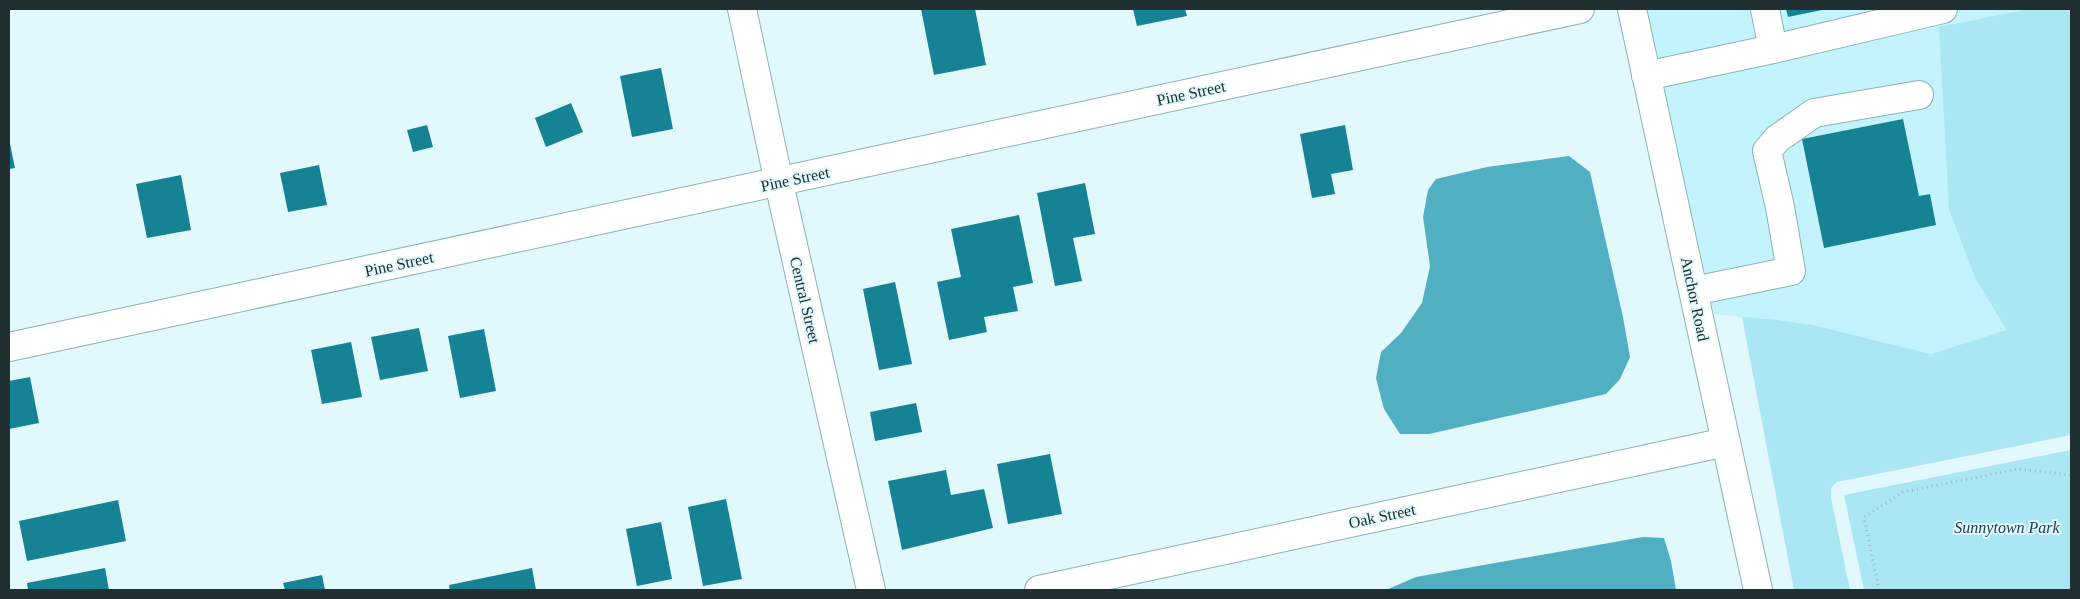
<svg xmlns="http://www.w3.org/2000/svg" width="2080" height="599" viewBox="0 0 2080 599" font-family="'Times New Roman',serif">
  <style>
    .built { fill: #c3f3fd }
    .green { fill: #aae6f3 }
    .water { fill: #50b0c2 }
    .building { fill: #158394 }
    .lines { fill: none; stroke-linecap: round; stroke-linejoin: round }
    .minor-casing { stroke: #8cb1b8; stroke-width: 30 }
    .path { stroke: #a2b7ba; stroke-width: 3; stroke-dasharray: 1 4; stroke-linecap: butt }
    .minor { stroke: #fff; stroke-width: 28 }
    .labels { text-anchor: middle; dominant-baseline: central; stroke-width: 4; stroke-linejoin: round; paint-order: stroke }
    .street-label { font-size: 16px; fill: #202f32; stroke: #e1f8fc }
    .park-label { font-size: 16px; font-style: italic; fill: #18434c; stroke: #e1f8fc }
  </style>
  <rect width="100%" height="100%" fill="#e1f8fc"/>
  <path class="built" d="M1647 9H2029L1939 27 1976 280 2008 330 1931 354 1813 325 1714 314Z"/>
  <path class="green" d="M2029 9H2071V435L1837 482 1831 488V498L1850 590H1794L1742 317 1777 320 1813 325 1931 354 2007 330 1976 280 1949 209 1939 27Z
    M2071 450V590H1864L1844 495Z"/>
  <path class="water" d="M1569 156 1590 172 1623 317 1630 357 1620 379 1606 394 1429 434H1400L1384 409 1376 378 1381 352 1401 333 1422 303 1430 266 1423 217 1428 190 1436 179 1487 167Z
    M1643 537 1664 538 1671 561 1676 590H1386L1416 577Z"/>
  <path class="building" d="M921 9H975L986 65 934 75Z
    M1133 9H1185L1187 16 1137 26Z
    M1786 9H1822V10L1788 17Z
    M661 68 673 129 632 137 620 76Z
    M571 103 583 132 546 147 535 118Z
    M1903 119 1919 196 1930 194 1936 225 1824 248 1802 139Z
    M427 125 433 147 413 152 407 130Z
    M1345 125 1353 170 1331 174 1335 194 1312 198 1300 134Z
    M9 139 15 168 9 169Z
    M319 165 327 205 288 212 280 173Z
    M181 175 191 230 147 238 136 184Z
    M1085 183 1095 234 1073 238 1082 281 1055 286 1037 193Z
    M1019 215 1033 283 1013 287 1018 311 984 317 987 332 949 340 937 282 961 277 951 229Z
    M895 282 912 364 879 370 863 289Z
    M419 328 428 371 380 380 371 337Z
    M484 329 496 391 460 398 448 336Z
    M351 342 362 397 322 404 311 350Z
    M30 377 39 423 9 429V381Z
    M916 403 922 432 875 441 870 412Z
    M1050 454 1062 514 1008 524 997 464Z
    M946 470 951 495 984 489 993 528 902 550 888 481Z
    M726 499 742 579 703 586 688 507Z
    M118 500 126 541 27 561 19 521Z
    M661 522 672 579 637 586 626 529Z
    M105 568 109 590H28L27 583Z
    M532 568 536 590H450L449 585Z
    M322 575 325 590H285L283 583Z"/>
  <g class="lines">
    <defs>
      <path id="minor" d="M742 9 779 183 871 590
        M1632 9 1758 590
        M1773 49 1943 9
        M1646 76 1773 49 1765 9
        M1694 291 1791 271 1780 207 1767 151 1777 139 1814 113 1919 95
        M9 347 1580 9
        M1039 590 1726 442"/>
    </defs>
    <use href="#minor" class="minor-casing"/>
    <path class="path" d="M1879 590 1864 517 1903 492 2018 469 2071 475"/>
    <use href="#minor" class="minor"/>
  </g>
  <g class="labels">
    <g class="street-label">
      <text transform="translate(1191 93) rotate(-12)">Pine Street</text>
      <text transform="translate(795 179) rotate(-12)">Pine Street</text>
      <text transform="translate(399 264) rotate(-12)">Pine Street</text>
      <text transform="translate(1695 299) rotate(78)">Anchor Road</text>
      <text transform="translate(805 300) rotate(77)">Central Street</text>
      <text transform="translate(1382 516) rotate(-12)">Oak Street</text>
    </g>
    <g class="park-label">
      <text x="2007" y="527">Sunnytown Park</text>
    </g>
  </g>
  <rect width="2080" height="599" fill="none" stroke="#202f32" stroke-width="20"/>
</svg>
